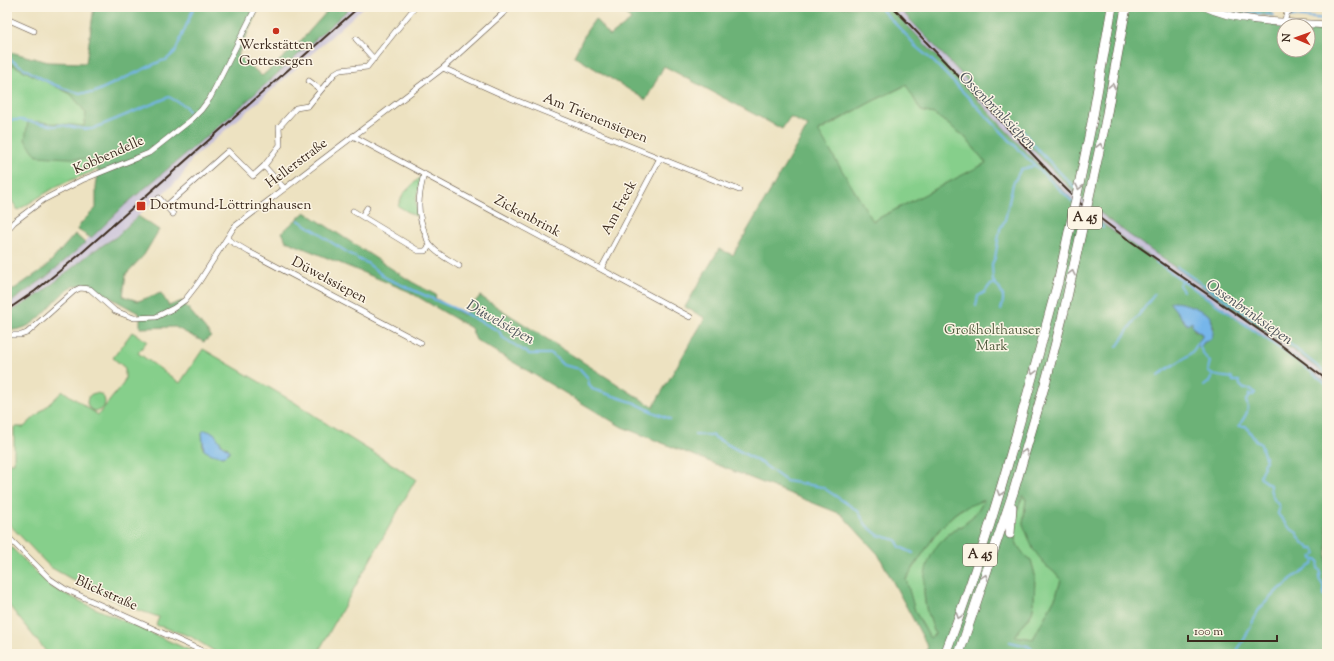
<svg xmlns="http://www.w3.org/2000/svg" width="1334" height="661" viewBox="0 0 1334 661" font-family="'Sorts Mill Goudy',serif">
  <style>
    .industrial { fill: #c6c0d9 }
    .green { fill: #86cf8b; stroke: #607c54; fill-rule: evenodd }
    .forest { fill: #6cb277; stroke: #546e4a; fill-rule: evenodd }
    .water { fill: #76b6ea; stroke: #587084 }
    .lines { fill: none; stroke-linecap: round; stroke-linejoin: round }
    .stream { stroke: #76b6ea; stroke-width: 2 }
    .street-casing { stroke: #564636; stroke-width: 6 }
    .secondary-casing { stroke: #564636; stroke-width: 8 }
    .highway-casing { stroke: #564636; stroke-width: 10 }
    .street { stroke: #fff; stroke-width: 5 }
    .secondary { stroke: #fff; stroke-width: 7 }
    .highway { stroke: #fff; stroke-width: 9 }
    .rail { stroke: #3b2a1e; stroke-width: 2 }
    .highway-bridge-casing { stroke: #564636; stroke-width: 10; stroke-linecap: butt }
    .highway-bridge { stroke: #fff; stroke-width: 9 }
    .oneway { stroke: #a79f9a }
    .poi-dot { fill: #c8321e; stroke: #fcf5e5; stroke-width: 1.5 }
    .labels { text-anchor: middle; dominant-baseline: central; stroke-width: 3; stroke-linejoin: round; paint-order: stroke }
    .shield { fill: #fcf5e5; stroke: #75675a; stroke-width: 1 }
    .shield-label { font-size: 13px; font-weight: bold; fill: #3b2a1e }
    .poi-label { font-size: 14px; fill: #3b2a1e; stroke: #fcf5e5 }
    .street-label { font-size: 14px; fill: #3b2a1e; stroke: #fcf5e5 }
    .park-label { font-size: 14px; fill: #525c3f; stroke: #fcf5e5 }
    .water-label { font-size: 15px; font-style: italic; fill: #4d545b; stroke: #fcf5e5 }
  </style>
  <rect width="100%" height="100%" fill="#fcf5e5"/>
  <filter id="ink" filterUnits="userSpaceOnUse"><feTurbulence type="fractalNoise" baseFrequency=".025" numOctaves="2"/><feDisplacementMap in="SourceGraphic" scale="8" xChannelSelector="R" yChannelSelector="G"/><feConvolveMatrix kernelMatrix="1 2 1 2 8 2 1 2 1" color-interpolation-filters="sRGB"/></filter>
  <filter id="wash" filterUnits="userSpaceOnUse"><feTurbulence type="fractalNoise" baseFrequency=".012" numOctaves="4" result="noise"/><feDisplacementMap in="SourceGraphic" scale="16" xChannelSelector="R" yChannelSelector="G"/><feGaussianBlur stdDeviation="0.9" result="paint"/><feColorMatrix in="noise" values="0 0 0 0 0 0 0 0 0 0 0 0 0 0 0 0 0 1.4 0 .05"/><feComposite in="paint" operator="in"/></filter>
  <g filter="url(#wash)">
    <rect width="100%" height="100%" fill="#ede2c1"/>
    <path class="industrial" d="M351 7H364L273 89 192 159 180 179 148 206 116 237 92 252 40 294 7 314V304L17 299 46 277 126 204 227 119Z
      M890 7H898L1055 173 1082 199 1302 357 1327 376V383L1301 362 1125 240 1080 207 1053 180Z"/>
    <path class="green" d="M7 62 71 94 86 113 84 126 100 160 99 169 59 185 18 210 7 194Z
      M907 85 921 111 934 114 964 136 986 163 873 221 818 132 871 102Z
      M421 176 422 177 416 199 417 217 398 206 403 194Z
      M132 332 147 341 138 353 180 383 203 349 294 402 330 426 416 479 317 654H219L190 636 156 625 159 617 126 606 84 586 50 567 7 522V463H14V427H24L63 391 98 415 123 384 125 378V368L113 358ZM211 432C219 437 218 443 228 448L224 456H221L203 449 202 433Z
      M87 402a9 9 0 1 1 18 0a9 9 0 1 1-18 0Z
      M1023 495 1026 499 1023 524 1045 565 1054 572 1061 580 1056 596 1033 639 1015 636 1032 613 1034 603 1035 575 1031 560C1025 557 1024 554 1020 549 1008 532 1017 513 1023 495Z
      M985 499C978 510 971 520 960 527L959 526C953 531 945 536 940 542 924 565 920 589 928 616H929L935 634 930 638 915 611 906 580C921 558 938 525 959 511 966 506 976 503 985 499Z
      M7 543 51 587 90 606 198 654H48L7 603Z"/>
    <path class="forest" d="M94 7H259L238 55 262 76 296 46 331 7H351L227 119 126 204 91 238 78 230 79 225 96 208V187L100 160 37 156 25 140 28 121 84 126 86 113 71 94 7 62V51L48 62 86 63Z
      M620 7H890L1053 180 1080 207 1125 240 1301 362 1327 383V654H925L928 647 878 554 841 514 622 427 476 340 471 328 408 291 286 241 282 232 305 212 412 282 436 295 435 298 464 315 480 296 653 407 705 318 685 307 719 249 733 255 808 126 790 117 782 129 664 66 646 100 574 56 586 32 595 19 610 36 631 20ZM906 85 921 111 934 114 964 136 986 163 873 221 818 131 871 102ZM1172 305 1212 320V324L1214 328 1202 345 1201 346 1202 334 1194 330 1192 322 1187 325ZM1023 495 1026 499 1023 524 1033 549 1045 565 1054 572 1061 580 1056 596 1033 639 1015 636 1032 613 1034 603 1035 575 1031 560C1025 557 1024 554 1020 549 1008 533 1016 512 1023 495ZM984 500C979 510 970 521 961 527L959 526C953 531 946 536 940 542 922 564 921 589 928 616H929L935 634 930 638 915 611 906 579 937 532 952 516 961 509Z
      M898 7H1205L1269 21 1284 27V50H1308V29L1327 31V376L1302 357 1128 234 1082 199 1055 173Z
      M1217 7H1268L1273 16 1244 14Z
      M138 216 159 230 144 255 126 274 123 296 138 301 161 293 169 306 182 301 211 336 204 342 175 327 140 328V314L111 298 89 284C83 285 75 285 70 288 48 303 38 332 7 330V314L40 294 92 252 116 237Z
      M75 234 85 243 46 277 7 305V294L46 267Z"/>
    <path class="water" d="M1172 302C1186 302 1198 309 1210 315 1212 319 1211 321 1212 325 1214 332 1214 341 1204 342L1200 348 1198 347V342L1202 337V334L1192 327V322L1187 325 1170 303Z
      M205 430 214 433 222 445 230 450C226 460 212 455 204 450L202 433 203 431Z"/>
    <g class="lines">
      <path class="stream" d="M879 7 910 39 915 46 933 61 1026 157 1073 202
        M1219 7 1241 11 1274 15
        M1289 16 1327 19
        M7 57C29 72 54 88 80 93 84 93 88 93 93 93L161 61 166 60 175 52 194 7
        M7 120H21L54 126 61 125 84 129H92L169 97 185 106 188 111
        M1013 122H1015L1040 152 1075 188
        M1089 215 1103 227
        M298 220 321 234 323 237 358 259 367 263 386 278 460 311 499 331 502 337 529 354H552L563 365 580 369 588 378 589 384 592 389 635 403 653 412 670 419
        M1156 262 1299 362 1327 385
        M1177 267 1286 341 1327 374
        M1182 281 1179 285 1183 291
        M976 306 978 296 985 292 989 286 995 283
        M1001 310 1003 301V296L999 288 993 281 992 264 995 258 1000 229 1005 220 1013 184 1021 169 1031 167 1034 164
        M1117 347 1132 324 1154 295
        M1200 348C1204 353 1205 358 1210 362 1209 365 1207 370 1209 372 1212 377 1227 377 1232 378L1233 381H1239L1240 385 1244 389H1251L1255 393 1253 395 1249 394V398L1246 401C1251 411 1244 417 1239 426H1246L1255 440 1260 442 1266 461 1263 464 1264 467C1257 477 1260 479 1270 485 1269 490 1273 497 1275 501 1277 504 1279 503 1279 507 1280 509 1278 511 1278 514 1284 522 1288 528 1297 533 1299 541 1305 543 1310 549H1314L1316 554 1312 557V559L1319 561 1318 568 1321 572 1319 579 1324 587V595L1327 599
        M1158 376C1169 365 1192 358 1197 344
        M1204 386 1209 382 1213 375
        M695 435H711L714 437 763 464 786 481 822 487 858 511 866 525 878 535 896 540 900 547 913 553
        M1010 642 1028 646 1038 654
        M1235 654 1245 638 1258 611 1263 605 1279 589 1285 586 1291 579 1313 564 1314 560"/>
    </g>
  </g>
  <g filter="url(#ink)">
    <g class="lines">
      <defs>
        <path id="street" d="M7 19 34 31
          M1284 22 1287 13 1296 7
          M356 39 374 59
          M443 68 503 95 739 190
          M309 81 321 90
          M353 136 690 317
          M264 166 284 188
          M424 174C418 197 416 213 426 235 427 239 428 243 431 246 438 255 450 260 459 266
          M159 198 173 214
          M166 206 228 151 253 176 264 166 280 145 279 127 296 108 308 106 335 73 340 70 367 67 415 7
          M353 211 419 251H425L430 246
          M362 216 367 208
          M7 230 14 222 43 200 82 180 149 153 191 120 201 110 210 98 256 7
          M227 239 249 252 421 343
          M601 269 660 158
          M7 335H21L27 333 74 291 80 288 90 289 115 311 134 318 156 317 174 308 185 300 199 282 234 227 443 68 510 7
          M7 536 50 579 65 589 209 654"/>
        <path id="secondary" d="M1205 7C1239 23 1289 22 1327 25"/>
        <path id="highway" d="M1092 122 1112 7
          M1105 124 1126 7
          M1010 534 1012 507
          M945 654C992 533 1024 407 1058 282
          M959 654 1014 490 1047 377 1064 311"/>
      </defs>
      <use href="#street" class="street-casing"/>
      <use href="#secondary" class="secondary-casing"/>
      <use href="#highway" class="highway-casing"/>
      <use href="#street" class="street"/>
      <use href="#secondary" class="secondary"/>
      <use href="#highway" class="highway"/>
      <path class="rail" d="M893 7 1055 178 1081 204 1126 238 1281 345 1327 380
        M7 310 35 291 78 256 359 7"/>
      <defs>
        <path id="highway-bridge" d="M1058 282 1075 204 1092 122
          M1064 311 1105 124"/>
      </defs>
      <use href="#highway-bridge" class="highway-bridge-casing"/>
      <use href="#highway-bridge" class="highway-bridge"/>
    </g>
    <defs><path id="oneway-chevron" d="M-2-3.5L2.5 0L-2 3.5" fill="none" stroke-width="1.6" stroke-linecap="round" stroke-linejoin="round"/></defs>
    <g class="oneway">
      <use href="#oneway-chevron" transform="translate(1112 86) rotate(-79)"/>
      <use href="#oneway-chevron" transform="translate(1100 146) rotate(-78)"/>
      <use href="#oneway-chevron" transform="translate(1079 187) rotate(102)"/>
      <use href="#oneway-chevron" transform="translate(1072 273) rotate(-77)"/>
      <use href="#oneway-chevron" transform="translate(1033 372) rotate(105)"/>
      <use href="#oneway-chevron" transform="translate(1025 452) rotate(-74)"/>
      <use href="#oneway-chevron" transform="translate(1000 493) rotate(107)"/>
      <use href="#oneway-chevron" transform="translate(985 577) rotate(-72)"/>
      <use href="#oneway-chevron" transform="translate(959 616) rotate(109)"/>
    </g>
  </g>
  <g class="poi-dot">
    <circle cx="276" cy="31" r="4"/>
    <rect x="136" y="201" width="10" height="10" rx="2"/>
  </g>
  <g class="labels">
    <g class="shield">
      <rect x="1068" y="207" width="34" height="22" rx="3"/>
      <rect x="963" y="544" width="34" height="22" rx="3"/>
    </g>
    <g class="shield-label">
      <text x="1085" y="218">A 45</text>
      <text x="980" y="555">A 45</text>
    </g>
    <g class="poi-label">
      <text x="276" y="46">Werkstätten<tspan x="276" dy="16">Gottessegen</tspan></text>
      <text x="150" y="206" text-anchor="start">Dortmund-Löttringhausen</text>
    </g>
    <g class="street-label">
      <text transform="translate(595 119) rotate(22)">Am Trienensiepen</text>
      <text transform="translate(109 156) rotate(-24)">Kobbendelle</text>
      <text transform="translate(297 164) rotate(-37)">Hellerstraße</text>
      <text transform="translate(620 208) rotate(-62)">Am Freck</text>
      <text transform="translate(527 217) rotate(28)">Zickenbrink</text>
      <text transform="translate(329 281) rotate(28)">Düwelssiepen</text>
      <text transform="translate(106 594) rotate(24)">Blickstraße</text>
    </g>
    <g class="park-label">
      <text x="992" y="331">Großholthauser<tspan x="992" dy="16">Mark</tspan></text>
    </g>
    <g class="water-label">
      <text transform="translate(997 111) rotate(45)">Ossenbrinksiepen</text>
      <text transform="translate(1249 313) rotate(35)">Ossenbrinksiepen</text>
      <text transform="translate(500 323) rotate(29)">Düwelsiepen</text>
    </g>
  </g>
  <rect width="1334" height="661" fill="none" stroke="#fcf5e5" stroke-width="24"/>
  <g transform="translate(1296 38) rotate(272)"><circle r="19" fill="#fcf5e5" stroke="#afa495"/>
  <path d="M0-3L7 15L0 10L-7 15Z" fill="#c8321e"/>
  <text y="-6" font-size="11" font-weight="bold" text-anchor="middle" fill="#3b2a1e">N</text>
  </g>
  <path d="M1188 635v6h89v-6" fill="none" stroke="#3b2a1e" stroke-width="2"/>
  <text x="1194" y="635" font-size="12" fill="#3b2a1e" stroke="#fcf5e5" stroke-width="3" paint-order="stroke">100 m</text>
</svg>
